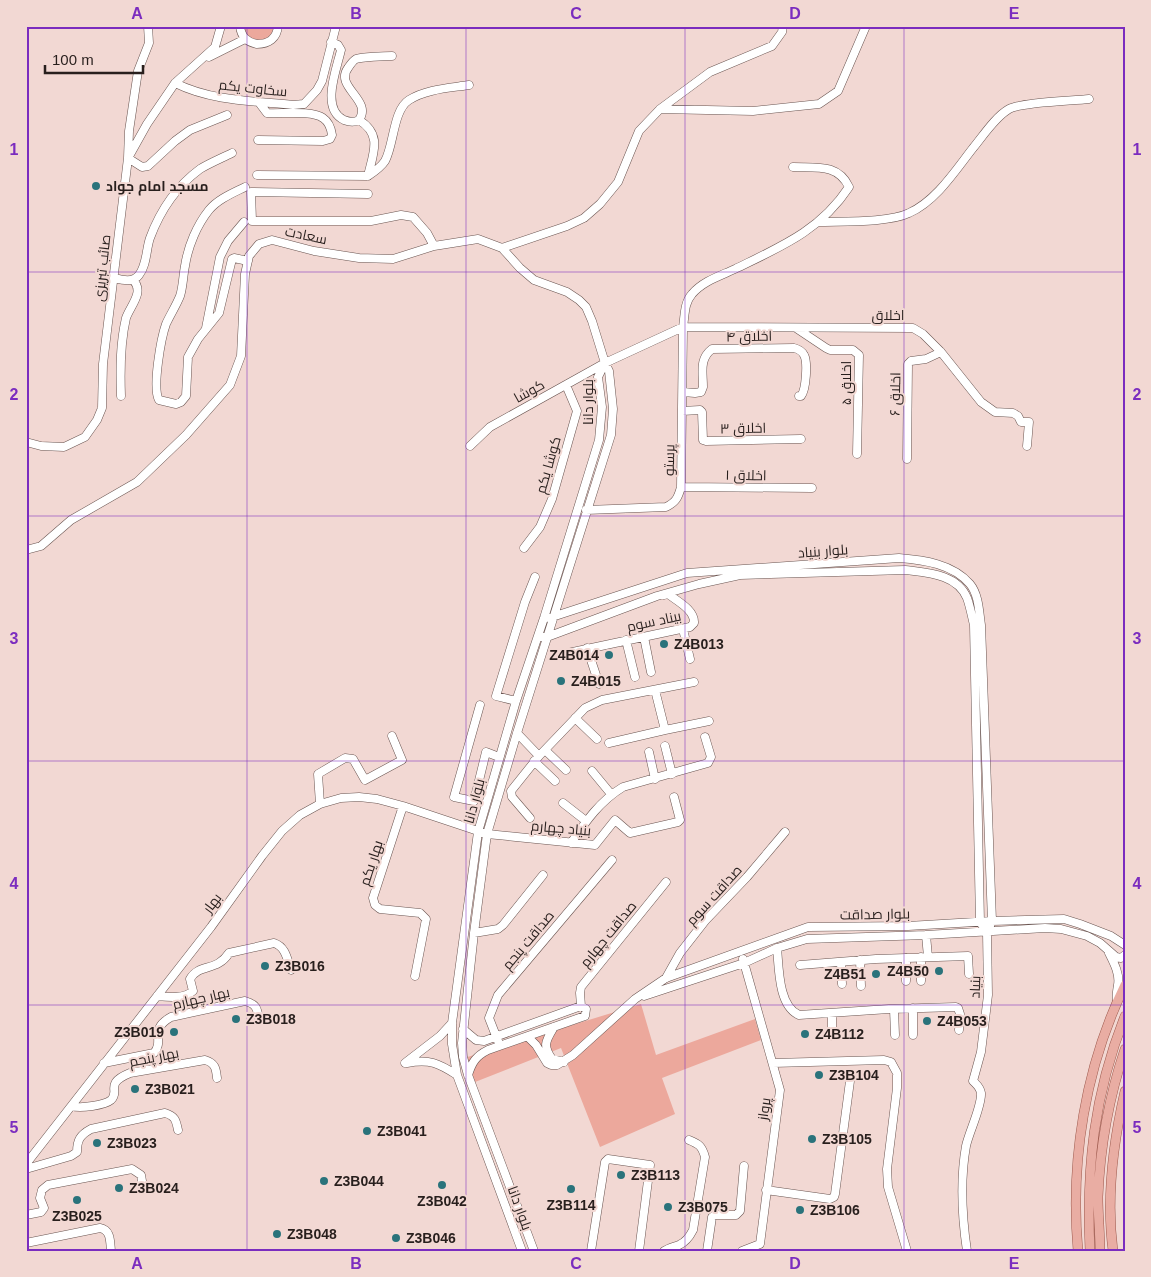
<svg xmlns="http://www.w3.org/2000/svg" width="1151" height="1277" viewBox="0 0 1151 1277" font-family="Helvetica,Cairo,sans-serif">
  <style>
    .green { fill: #eca89c }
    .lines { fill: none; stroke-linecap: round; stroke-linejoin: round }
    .minor-casing { stroke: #6a5551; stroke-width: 9 }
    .major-casing { stroke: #9c584c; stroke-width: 10 }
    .minor { stroke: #fff; stroke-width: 8 }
    .major { stroke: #e9ada3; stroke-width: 9 }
    .grid { fill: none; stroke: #7b2cbf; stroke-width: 1; stroke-opacity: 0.55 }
    .poi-dot { fill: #2a737b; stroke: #f2d8d3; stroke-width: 2 }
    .labels { text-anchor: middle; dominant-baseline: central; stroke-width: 4; stroke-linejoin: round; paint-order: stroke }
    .street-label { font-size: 14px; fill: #281f1d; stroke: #f2d8d3 }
    .poi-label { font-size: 14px; font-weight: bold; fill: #281f1d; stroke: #f2d8d3; text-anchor: start }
    .neatline { fill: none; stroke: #7b2cbf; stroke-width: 2 }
    .grid-label { font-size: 16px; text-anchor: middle; font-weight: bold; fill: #7b2cbf }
  </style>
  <rect width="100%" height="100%" fill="#f2d8d3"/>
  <path class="green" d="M243 26H274C272 40 259 44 248 37Z
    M641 1004 656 1055 755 1019 761 1040 662 1078 675 1114 600 1147 561 1048 470 1084 461 1059Z"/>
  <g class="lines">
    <defs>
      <path id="minor" d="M148 26 149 43 138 71 129 131 128 158 142 167 148 166 175 141 190 130 227 115
        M240 26C241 37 247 42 257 44 269 44 277 38 278 26
        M331 42 338 45 341 50C337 68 320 109 344 120 349 122 354 123 359 120 373 100 334 87 348 68 350 65 354 60 356 59 362 57 385 56 392 56
        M209 57 245 39
        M175 83C211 101 253 101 293 105L304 104 317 90 322 81 336 26
        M258 101 267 113C281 114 312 110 323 118 329 122 331 128 332 135L330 139 323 141 258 140
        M660 109 753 111 819 104 838 91 866 26
        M257 175 368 176C373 153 383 135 359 120
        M368 176C374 172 381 167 385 161 394 145 393 110 409 100 426 89 450 88 469 85
        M245 187C233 193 218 199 209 210 197 225 188 246 185 266 183 276 183 287 180 296 176 306 170 315 166 324 161 338 152 388 159 400L176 404 181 402 186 396 188 357 198 339 219 313 232 259 234 258 248 261
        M368 194 251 192 252 221H371L401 215 413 217 427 233 434 246
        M818 222C841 221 889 223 909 213 936 201 955 171 973 148 983 136 995 117 1009 109 1022 102 1072 101 1089 99
        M502 248 567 226 584 218 600 204 618 182 639 131 660 109 710 72 772 46 782 32 783 26
        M114 278C122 280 133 283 139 275 147 265 146 249 150 238 160 211 177 186 200 169 210 163 222 158 232 153
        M206 328 220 257 228 241 244 222
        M796 328 826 348 830 350H853L859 355 857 454
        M683 392 695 393 701 392 703 387C703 372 699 359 712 349L794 348C798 349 802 351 804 355 808 362 806 390 801 396H799
        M121 396C120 369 120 344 126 318 130 306 145 292 133 280
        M682 411 700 410 702 412 703 440 706 441 801 439
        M26 442 41 446 64 447 85 437 97 420 102 408 103 364 128 158 147 124 175 83 215 47 221 26
        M470 446 490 427 605 363 683 327 913 328 923 334 941 352 981 402 995 412 1013 413 1018 416 1021 422H1029L1027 446
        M907 459 908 364 911 361 926 359 941 352
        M681 487 812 488
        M586 510 666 507C676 502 678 498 681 487L683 327C685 315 684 303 692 294 703 281 720 276 735 269 780 247 820 231 849 187 838 163 815 168 793 167
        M524 548 540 527 552 499 577 411 566 385
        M26 550 41 546 71 520 137 482 186 435 230 385 241 356 245 274 249 256 259 244 272 240 314 251 359 258 393 259 434 246 478 239 502 248 520 268 534 280 567 292 579 300 586 307 592 321 605 363 609 371 613 409 611 435 517 733 487 834 474 933 462 1043 463 1057 468 1075 534 1251
        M549 618 687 573 899 558C924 560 953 564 970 584 979 595 979 612 981 625L992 921 987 932
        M683 629 690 659
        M538 637H547L657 596 699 584 740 575 905 570C928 573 957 574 967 598 970 606 972 617 974 625L980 922 987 932 988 995 981 1052 973 1081C977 1085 980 1087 981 1093 982 1106 969 1132 966 1146 960 1180 962 1217 967 1251
        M644 637 651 672
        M626 640 635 677
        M587 648 599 684
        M568 653 690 627 694 623C695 610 677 601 668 594L664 595
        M655 690 665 730 709 721
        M516 701 496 696 525 602 535 577
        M480 705 454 797 474 801 486 752 499 757
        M575 718 597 739
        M517 733 539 756
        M609 743 665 730
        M665 746 672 774
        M545 750 566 770
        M649 752 655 779
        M534 761 555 781
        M592 771 611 794
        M563 803 586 821
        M320 804 318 774 345 758 353 759 365 780 402 760 392 736
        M403 806 373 898 375 905 380 909 420 913 426 919 415 976
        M530 818 512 797 511 791 539 756 585 708 602 700 694 682
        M571 843C586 821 600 801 623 787L708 763 711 757 705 737
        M474 933 498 929 503 925 543 875
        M926 935 928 957
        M777 948C779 967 778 1006 799 1015L889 1009 956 1007 958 1008 960 1014 959 1030
        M1109 953C1114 963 1120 974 1118 985 1117 992 1116 994 1117 1001
        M921 957V981
        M906 958V981
        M860 960 861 986
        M841 962 842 984
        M800 965 876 959 968 956 969 974
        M666 978 680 953 705 921 747 877 785 832
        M157 996C168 997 184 999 193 991L190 979C199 963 217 972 229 953L274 943C286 947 287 959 291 970
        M644 996 744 963 777 948 807 939 926 935 1045 928 1061 929 1087 936 1100 943 1116 957 1121 958 1125 955
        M581 1006 580 993 581 987 666 882
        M894 1009 895 1035
        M832 1013V1036
        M554 1027C546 1041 542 1045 552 1059L564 1062
        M463 1029 476 1040 484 1041 581 1006 586 1009 585 1016 488 1050C476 1056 472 1062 468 1075
        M913 1035V1008
        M528 1037 536 1045 547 1063 551 1065H557L573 1055 635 999 666 978 808 927 908 926 992 921 1064 919 1080 924 1111 936 1125 945
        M498 1041 489 1018 498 995 612 860
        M104 1063 154 1053C165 1040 148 1030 171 1017L245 1001C256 1004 257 1008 259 1018
        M405 1063 440 1036 452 1023
        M407 1063C430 1059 438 1063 457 1075
        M773 1063 884 1060 891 1062 897 1073V1088L887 1169 888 1187 907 1251
        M72 1106C80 1109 105 1105 111 1100 121 1091 103 1084 130 1073L205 1060C215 1063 216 1068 217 1078
        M26 1164 211 927 262 856 282 831 300 815 320 804 341 798 359 797 377 799 403 806 487 834 595 845 615 820 630 833 678 822 680 820 674 797
        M26 1169 71 1156 77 1152C77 1140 80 1135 91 1129L165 1113C175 1116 176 1120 178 1130
        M766 1190 830 1199 834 1197 835 1194 850 1081
        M26 1215 41 1212 44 1208 40 1198 42 1190 48 1185 132 1169 141 1175 143 1187
        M26 1243 100 1228C111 1230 110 1241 111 1251
        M522 1251 457 1075 452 1044V1023L478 832 516 701 544 618 599 440 602 407 598 377 605 363
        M591 1251 605 1162 608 1159 650 1165 639 1251
        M664 1251C670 1247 674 1247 679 1245 686 1242 690 1236 693 1230L705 1157C702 1146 699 1144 689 1140
        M707 1251 712 1217 715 1215H736L740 1211 744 1166
        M742 1251 760 1244 780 1090 743 959"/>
      <path id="major" d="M1078 1251C1070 1161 1085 1067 1125 985
        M1090 1251C1086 1168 1094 1094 1125 1016
        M1100 1251C1100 1233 1098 1215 1098 1197 1100 1147 1109 1097 1125 1049
        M1113 1251C1106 1198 1113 1143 1125 1091"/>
    </defs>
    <use href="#minor" class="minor-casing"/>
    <use href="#major" class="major-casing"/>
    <use href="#minor" class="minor"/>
    <use href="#major" class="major"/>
  </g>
  <path class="grid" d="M247 26V1251M466 26V1251M685 26V1251M904 26V1251M26 272H1125M26 516H1125M26 761H1125M26 1005H1125"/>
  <g class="poi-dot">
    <circle cx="96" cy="186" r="5"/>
    <circle cx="664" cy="644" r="5"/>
    <circle cx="609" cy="655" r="5"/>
    <circle cx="561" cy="681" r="5"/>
    <circle cx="265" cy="966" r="5"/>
    <circle cx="939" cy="971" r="5"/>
    <circle cx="876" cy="974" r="5"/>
    <circle cx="236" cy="1019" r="5"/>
    <circle cx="927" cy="1021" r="5"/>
    <circle cx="174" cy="1032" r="5"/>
    <circle cx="805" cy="1034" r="5"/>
    <circle cx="819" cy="1075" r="5"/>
    <circle cx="135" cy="1089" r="5"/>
    <circle cx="367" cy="1131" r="5"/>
    <circle cx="812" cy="1139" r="5"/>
    <circle cx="97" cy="1143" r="5"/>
    <circle cx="621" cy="1175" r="5"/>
    <circle cx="324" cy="1181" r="5"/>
    <circle cx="442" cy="1185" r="5"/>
    <circle cx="119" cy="1188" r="5"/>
    <circle cx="571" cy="1189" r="5"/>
    <circle cx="77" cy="1200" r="5"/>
    <circle cx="668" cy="1207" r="5"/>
    <circle cx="800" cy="1210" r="5"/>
    <circle cx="277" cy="1234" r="5"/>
    <circle cx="396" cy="1238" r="5"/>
  </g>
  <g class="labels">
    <g class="street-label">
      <text transform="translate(253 88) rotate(6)">سخاوت یکم</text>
      <text transform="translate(306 235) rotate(12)">سعادت</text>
      <text transform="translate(102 268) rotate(-84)">صائب تبریزی</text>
      <text x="888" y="315">اخلاق</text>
      <text transform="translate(749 336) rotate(-1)">اخلاق ۴</text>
      <text transform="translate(846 383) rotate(-90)">اخلاق ۵</text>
      <text transform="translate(529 391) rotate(-29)">کوشا</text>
      <text transform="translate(895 394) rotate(-89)">اخلاق ۶</text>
      <text transform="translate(588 402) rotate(-90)">بلوار دانا</text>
      <text transform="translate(743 428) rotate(-1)">اخلاق ۳</text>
      <text transform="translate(669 460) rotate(-89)">پرستو</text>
      <text transform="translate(548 465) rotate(-74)">کوشا یکم</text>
      <text transform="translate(746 475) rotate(1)">اخلاق ۱</text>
      <text transform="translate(823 551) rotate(-4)">بلوار بنیاد</text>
      <text transform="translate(654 621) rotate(-12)">بیناد سوم</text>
      <text transform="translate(474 801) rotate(-75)">بلوار دانا</text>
      <text transform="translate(561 828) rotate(5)">بنیاد چهارم</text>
      <text transform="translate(371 863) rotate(-72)">بهار یکم</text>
      <text transform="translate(714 895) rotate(-48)">صداقت سوم</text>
      <text transform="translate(212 903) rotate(-53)">بهار</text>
      <text transform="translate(875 914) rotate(-1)">بلوار صداقت</text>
      <text transform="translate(608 934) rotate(-51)">صداقت چهارم</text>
      <text transform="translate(528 940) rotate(-50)">صداقت پنجم</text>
      <text transform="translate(975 987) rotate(-88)">بنیاد</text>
      <text transform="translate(201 998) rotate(-13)">بهار چهارم</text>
      <text transform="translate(154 1057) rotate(-11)">بهار پنجم</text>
      <text transform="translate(764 1109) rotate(-82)">پرواز</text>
      <text transform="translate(520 1208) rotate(70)">بلوار دانا</text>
    </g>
    <g class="poi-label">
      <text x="106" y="186">مسجد امام جواد</text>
      <text x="674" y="644">Z4B013</text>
      <text x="599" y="655" text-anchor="end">Z4B014</text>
      <text x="571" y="681">Z4B015</text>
      <text x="275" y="966">Z3B016</text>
      <text x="929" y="971" text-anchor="end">Z4B50</text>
      <text x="866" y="974" text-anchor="end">Z4B51</text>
      <text x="246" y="1019">Z3B018</text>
      <text x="937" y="1021">Z4B053</text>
      <text x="164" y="1032" text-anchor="end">Z3B019</text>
      <text x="815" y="1034">Z4B112</text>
      <text x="829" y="1075">Z3B104</text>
      <text x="145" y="1089">Z3B021</text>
      <text x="377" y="1131">Z3B041</text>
      <text x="822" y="1139">Z3B105</text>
      <text x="107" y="1143">Z3B023</text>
      <text x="631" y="1175">Z3B113</text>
      <text x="334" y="1181">Z3B044</text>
      <text x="129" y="1188">Z3B024</text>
      <text x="442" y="1201" text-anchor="middle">Z3B042</text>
      <text x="571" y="1205" text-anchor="middle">Z3B114</text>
      <text x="678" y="1207">Z3B075</text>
      <text x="810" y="1210">Z3B106</text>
      <text x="77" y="1216" text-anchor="middle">Z3B025</text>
      <text x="287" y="1234">Z3B048</text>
      <text x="406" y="1238">Z3B046</text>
    </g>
  </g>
  <rect width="1151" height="1277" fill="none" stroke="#f2d8d3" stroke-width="55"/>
  <path d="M45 65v8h98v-8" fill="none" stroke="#281f1d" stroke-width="2.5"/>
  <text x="52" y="65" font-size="15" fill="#281f1d" stroke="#f2d8d3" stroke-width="4" paint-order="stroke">100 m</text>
  <rect x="28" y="28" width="1096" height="1222" class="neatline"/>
  <g class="grid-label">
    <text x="137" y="19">A</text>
    <text x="356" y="19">B</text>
    <text x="576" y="19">C</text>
    <text x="795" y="19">D</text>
    <text x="1014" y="19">E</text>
    <text x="14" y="155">1</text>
    <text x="1137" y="155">1</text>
    <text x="14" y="400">2</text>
    <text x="1137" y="400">2</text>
    <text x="14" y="644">3</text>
    <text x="1137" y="644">3</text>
    <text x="14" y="889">4</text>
    <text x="1137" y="889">4</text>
    <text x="14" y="1133">5</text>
    <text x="1137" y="1133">5</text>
    <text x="137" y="1269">A</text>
    <text x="356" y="1269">B</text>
    <text x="576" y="1269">C</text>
    <text x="795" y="1269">D</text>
    <text x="1014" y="1269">E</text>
  </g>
</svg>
